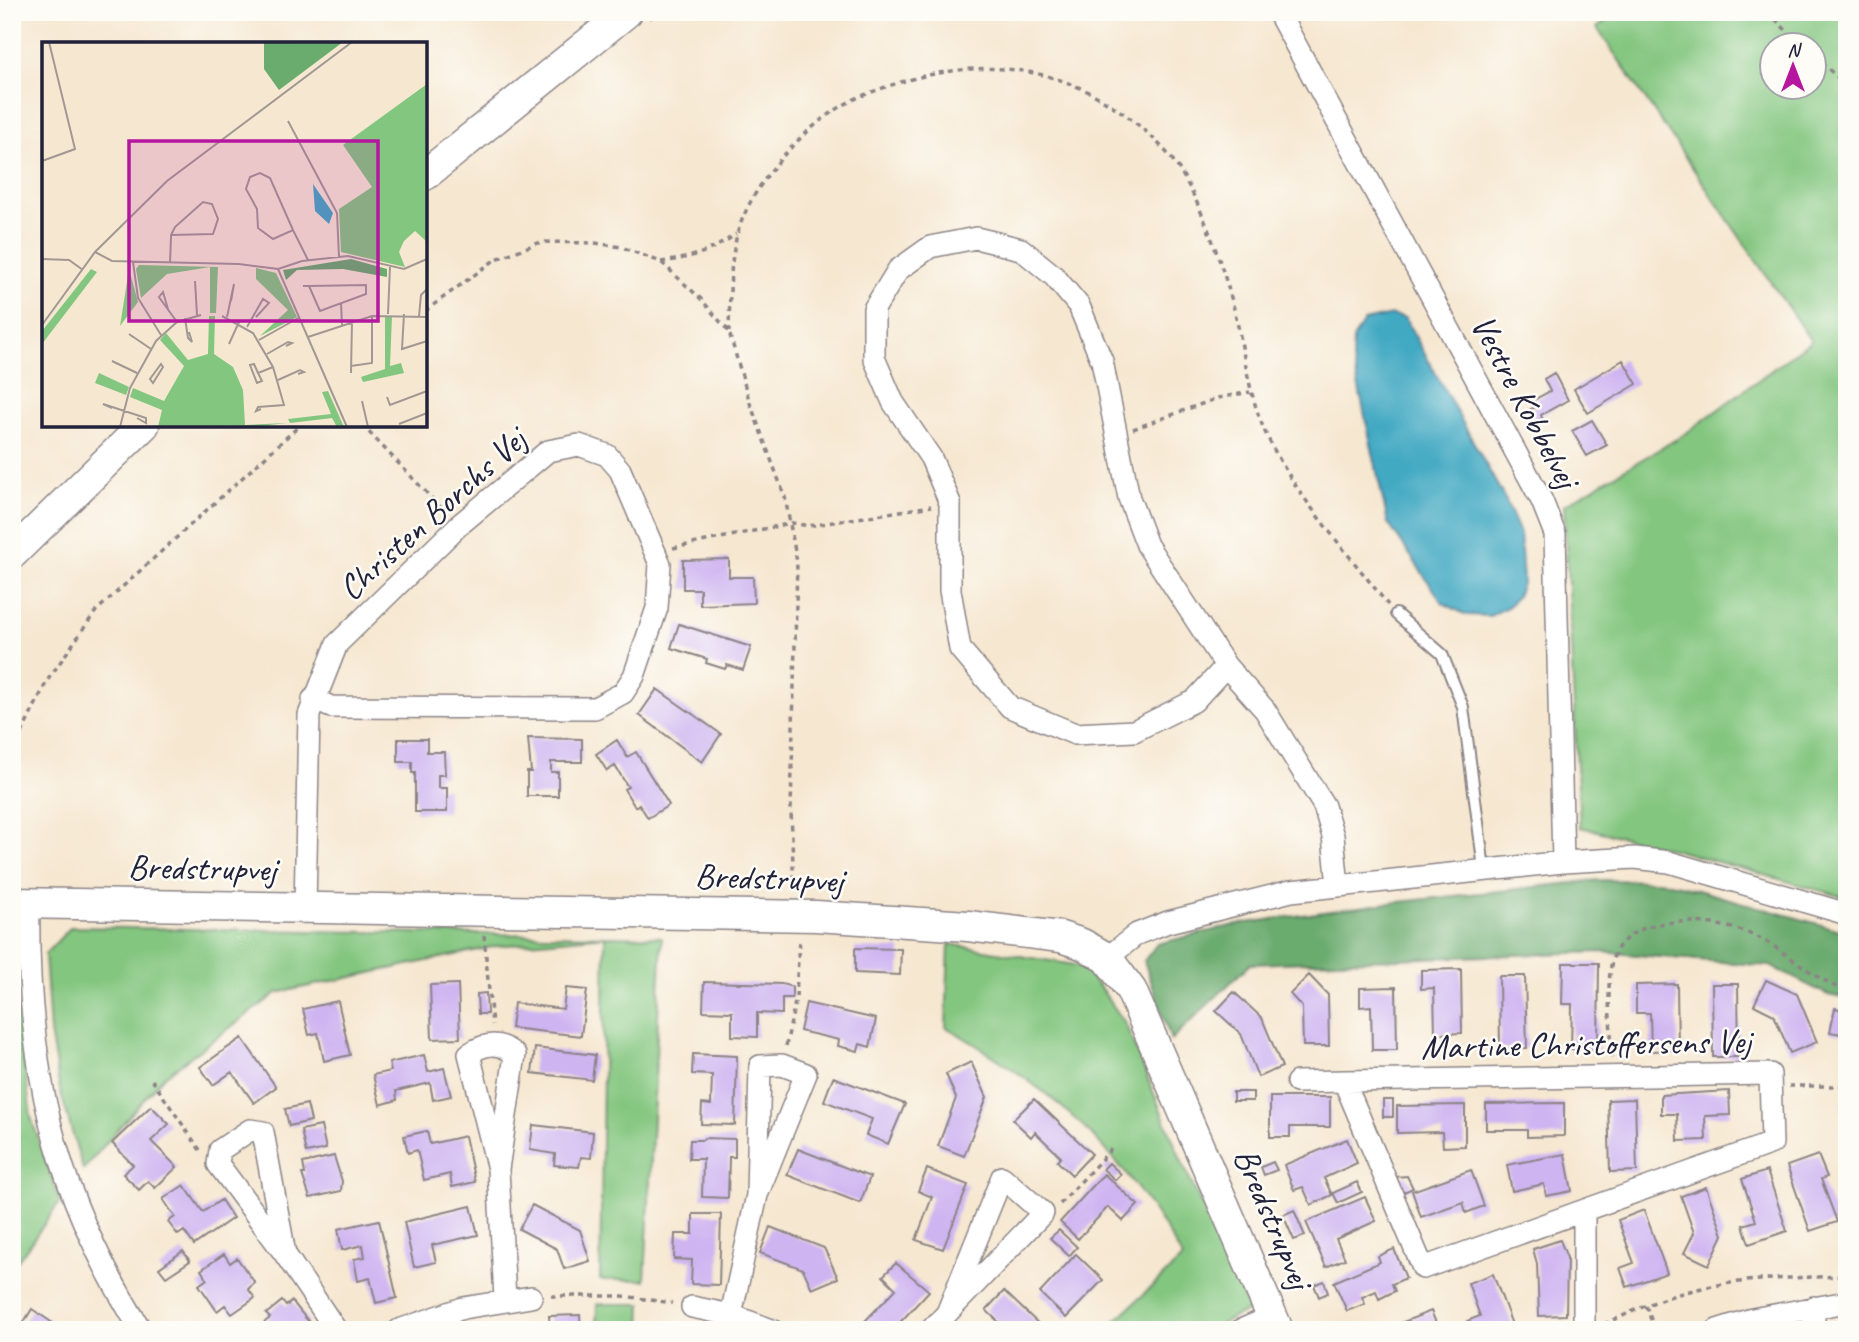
<svg xmlns="http://www.w3.org/2000/svg" width="1859" height="1342" viewBox="0 0 1859 1342" font-family="Caveat,sans-serif">
  <style>
    .green { fill: #83c67f; stroke: #52745d; stroke-width: 2; fill-rule: evenodd }
    .forest { fill: #6aab6e; stroke: #466654; stroke-width: 2 }
    .water { fill: #43a9c3; stroke: #32667f; stroke-width: 2 }
    .building { fill: #ceb4f1 }
    .lines { fill: none; stroke-linecap: round; stroke-linejoin: round }
    .lane-casing { stroke: #8c8486; stroke-width: 14 }
    .street-casing { stroke: #8c8486; stroke-width: 24 }
    .secondary-casing { stroke: #8c8486; stroke-width: 33 }
    .path { stroke: #8c8486; stroke-width: 3.5; stroke-dasharray: 5 5; stroke-linecap: butt }
    .lane { stroke: #fff; stroke-width: 10 }
    .street { stroke: #fff; stroke-width: 21 }
    .secondary { stroke: #fff; stroke-width: 30 }
    .labels { text-anchor: middle; dominant-baseline: central; stroke-width: 5; stroke-linejoin: round; paint-order: stroke }
    .street-label { font-size: 35px; fill: #22223b; stroke: #fdfcf7 }
    .inset-road { fill: none; stroke: #a19894; stroke-width: 2 }
    .view { fill: #b5179e; fill-opacity: 0.15; stroke: #b5179e; stroke-width: 3.5 }
    .inset-edge { fill: none; stroke: #22223b; stroke-width: 3.5 }
  </style>
  <rect width="100%" height="100%" fill="#fdfcf7"/>
  <filter id="ink" filterUnits="userSpaceOnUse"><feTurbulence type="fractalNoise" baseFrequency=".0143" numOctaves="2"/><feDisplacementMap in="SourceGraphic" scale="14" xChannelSelector="R" yChannelSelector="G"/><feConvolveMatrix kernelMatrix="1 2 1 2 8 2 1 2 1" color-interpolation-filters="sRGB"/></filter>
  <filter id="wash" filterUnits="userSpaceOnUse"><feTurbulence type="fractalNoise" baseFrequency=".00686" numOctaves="4" result="noise"/><feDisplacementMap in="SourceGraphic" scale="28" xChannelSelector="R" yChannelSelector="G"/><feGaussianBlur stdDeviation="1.57" result="paint"/><feColorMatrix in="noise" values="0 0 0 0 0 0 0 0 0 0 0 0 0 0 0 0 0 1.4 0 .05"/><feComposite in="paint" operator="in"/></filter>
  <g filter="url(#wash)">
    <rect width="100%" height="100%" fill="#f6e7d0"/>
    <path class="green" d="M1618 12H1847V898L1668 848 1580 827 1564 505 1685 434 1811 341 1597 28ZM1772 46H1814V88H1772Z
      M71 927 606 936 662 937 645 1280H600L605 936 497 946 277 993 163 1077 83 1170 60 1090 50 1032 45 954Z
      M949 944 1080 966 1099 986 1125 1023 1182 1162 1249 1310 1208 1330H1105L1183 1258C1120 1148 1055 1090 946 1027Z
      M12 960 31 1117 60 1202 12 1269Z
      M597 1304H642L641 1330H596Z"/>
    <path class="forest" d="M1599 880 1658 881 1680 885 1847 932V999L1828 995 1770 966 1600 952 1250 964 1171 1040 1144 961 1157 944 1239 924 1380 904Z"/>
    <path class="water" d="M1392 315 1405 318 1506 501 1520 533 1523 581 1517 596 1509 606 1490 616 1466 615 1443 603 1388 523 1352 356 1353 339 1364 321Z"/>
    <g id="blocks">
      <path class="building" d="M1623 360 1637 384 1588 413 1574 389Z
        M1554 373 1568 400 1541 415 1542 418 1531 425 1524 413 1535 407 1532 401 1550 391 1544 379Z
        M1592 420 1607 445 1587 456 1572 431Z
        M729 559V577H753L754 603 700 605V589H683V560Z
        M679 624 751 647 743 670 727 665 725 669 706 663 707 659 671 648Z
        M657 689 721 734 702 762 639 715Z
        M528 738 582 739V762H551V772H558V796H527V772H531Z
        M398 739H427V752H444L445 775H438V788H447V812H415V773H412V762H398Z
        M617 740 627 757 636 752 669 805 648 818 639 804 635 807 624 789 628 787 615 766 607 771 596 754Z
        M855 948 901 949 900 975 855 973Z
        M1563 963H1599L1598 1050 1571 1049 1572 1004H1562Z
        M1461 969 1462 1033 1435 1034 1434 988 1421 989V970Z
        M1309 975 1328 995 1329 1046H1303L1302 1007 1290 994Z
        M1499 976H1525L1527 1048 1500 1049Z
        M1766 980 1797 994 1817 1042 1790 1053 1774 1015 1754 1005Z
        M704 982 783 984 792 987V998H782V1014L757 1013V1037L732 1036V1012L703 1011Z
        M458 984 460 1038 432 1039 430 985Z
        M1677 984 1678 1050 1651 1051 1650 1013H1636V985Z
        M1712 984H1738L1739 1057H1713Z
        M1396 987 1397 1050H1372L1371 1006 1360 1007V988Z
        M566 988 587 990 581 1036 511 1028 514 1003 563 1009Z
        M1234 992 1262 1018 1282 1067 1258 1077 1241 1034 1216 1011Z
        M486 993 487 1014H478L477 994Z
        M338 1001 350 1055 324 1061 318 1033 309 1035 303 1009Z
        M806 1003 876 1019 870 1047 860 1044 858 1051 838 1046 839 1040 800 1031Z
        M1835 1008 1847 1011V1035L1830 1032Z
        M242 1038 276 1087 254 1103 232 1072 213 1085 200 1067Z
        M535 1048 595 1055 592 1080 532 1073Z
        M693 1054 737 1056 735 1125 701 1124 702 1104 711 1105 712 1075 692 1074Z
        M424 1055 428 1072 444 1068 451 1096 433 1100 430 1083 396 1091 397 1100 380 1105 373 1075 391 1071 389 1063Z
        M971 1062 987 1097 964 1156 938 1146 956 1098 946 1074Z
        M833 1077 905 1104 888 1144 866 1135 872 1119 824 1101Z
        M1729 1091 1730 1115 1705 1116 1706 1140 1678 1141 1677 1114H1661V1095Z
        M1233 1092H1253V1101H1233Z
        M1270 1097H1330V1127H1290V1137H1270Z
        M1034 1099 1092 1154 1072 1175 1057 1161 1061 1157 1035 1132 1031 1137 1013 1120Z
        M1635 1099 1637 1171 1610 1172 1608 1100Z
        M1383 1100H1393V1117H1383Z
        M1842 1101H1847V1124H1843Z
        M1564 1103V1136L1527 1137V1130H1486V1104Z
        M307 1104 311 1121 289 1126 285 1109Z
        M1465 1105V1146L1443 1147 1442 1132 1397 1133V1106Z
        M151 1106 169 1124 151 1141 177 1167 155 1188 148 1181 139 1190 123 1174 133 1165 112 1143Z
        M533 1125 593 1132 591 1158 581 1157 579 1167 554 1165 555 1154 530 1150Z
        M321 1126 326 1149 306 1153 301 1130Z
        M427 1131 430 1144 465 1136 475 1182 452 1187 450 1174 424 1180 417 1150 408 1153 404 1136Z
        M704 1138 735 1139V1157H729L728 1198 702 1197 703 1159H689L690 1140H703Z
        M1347 1139 1357 1163 1324 1178 1332 1195 1311 1205 1303 1187 1294 1190 1284 1165Z
        M798 1149 870 1177 860 1203 787 1175Z
        M1565 1154 1572 1191 1546 1196 1544 1184 1512 1191 1507 1165Z
        M1818 1155 1827 1177 1821 1179 1837 1222 1810 1231 1787 1166Z
        M334 1156 342 1181 341 1191 310 1198 302 1174H305L303 1163Z
        M1273 1162 1277 1170 1264 1175 1261 1167Z
        M1109 1163 1121 1174 1115 1180 1103 1169Z
        M927 1169 968 1185 943 1249 916 1240 932 1197 918 1191Z
        M1471 1170 1484 1206 1466 1213 1463 1202 1421 1217 1412 1191Z
        M1767 1171 1787 1231 1749 1244 1743 1225 1756 1221 1742 1179Z
        M1104 1174 1138 1205 1123 1221 1108 1207 1078 1239 1060 1222Z
        M1407 1176 1413 1188 1402 1193 1395 1177Z
        M1357 1182 1362 1192 1338 1203 1333 1193Z
        M184 1185 203 1212 221 1200 233 1218 194 1245 184 1231 178 1235 168 1222 175 1217 163 1199Z
        M1706 1187 1723 1235 1709 1265 1684 1253 1694 1233 1681 1196Z
        M1365 1197 1376 1221 1336 1239 1345 1259 1326 1267 1306 1222Z
        M532 1205 580 1230 590 1261 564 1269 557 1249 519 1229Z
        M471 1206 478 1235 432 1245 436 1262 414 1267 404 1222Z
        M1294 1210 1305 1236 1294 1240 1283 1215Z
        M1644 1210 1667 1273 1627 1287 1620 1268 1634 1263 1618 1220Z
        M693 1214H721L719 1285 691 1284 692 1260 674 1259 675 1234H693Z
        M379 1220 397 1298 376 1303 370 1278 358 1281 354 1259 365 1257 363 1245 342 1250 338 1229Z
        M770 1227 824 1248 838 1278 812 1289 803 1269 760 1253Z
        M1059 1230 1077 1247 1069 1256 1050 1238Z
        M1560 1240 1567 1258 1566 1315 1539 1316 1537 1264 1533 1249Z
        M1394 1249 1406 1278 1392 1284 1395 1291 1379 1299 1376 1291 1362 1297 1365 1304 1347 1311 1334 1282 1380 1262 1378 1256Z
        M183 1251 190 1261 166 1277 159 1268Z
        M224 1254 230 1263 237 1258 255 1283 248 1289 255 1298 232 1314 225 1305 217 1311 199 1285 207 1279 201 1270Z
        M1076 1254 1103 1280 1066 1318 1040 1293Z
        M896 1263 929 1291 893 1330H865L869 1325 865 1321 896 1289 883 1276Z
        M1493 1274 1514 1330H1471L1467 1321 1480 1316 1468 1283Z
        M1324 1281 1328 1293 1319 1297 1314 1285Z
        M1004 1291 1045 1330H1001L1004 1327 986 1310Z
        M282 1301 286 1306 292 1301 309 1322 299 1330H255L270 1318 266 1314Z
        M32 1309 63 1330H19Z
        M1431 1311 1439 1330H1383Z
        M580 1315 581 1330H550L549 1316Z"/>
    </g>
  </g>
  <g filter="url(#ink)">
    <use href="#blocks" fill-opacity="0" stroke="#8c8486" stroke-width="2"/>
    <g class="lines">
      <defs>
        <path id="lane" d="M1396 614 1442 654 1463 707 1484 869"/>
        <path id="street" d="M1278 12 1542 501 1555 534 1563 862
          M1226 666 1147 545 1129 498 1102 361 1079 306 1054 276 1021 249 976 238 930 247 898 270 874 309V358L893 402 931 458 950 503V590L960 649 1010 707 1075 734 1134 731 1194 701 1226 666 1265 710 1324 806 1333 836 1338 886
          M29 903C26 1066 53 1191 141 1330
          M305 908 309 715 337 644 458 526 548 451 579 445 607 455 620 470 660 564 657 608 634 676 623 693 595 708 331 707 313 699
          M1107 958 1137 934 1168 922 1291 891 1563 862 1635 858 1669 862 1847 914
          M1297 1082 1344 1081 1770 1074 1772 1143 1423 1268 1344 1081
          M498 1169 469 1054C485 1043 500 1041 515 1055L498 1169 505 1299
          M285 1254 263 1132 250 1130 220 1150 218 1164 285 1254 336 1330
          M692 1307 731 1315 772 1330
          M731 1315 757 1195 760 1066 782 1065 806 1074 757 1195
          M399 1330 463 1308 531 1297
          M931 1330 1043 1213 1002 1177 947 1313
          M1241 1330 1273 1316
          M1584 1330V1212
          M1717 1330 1752 1319 1847 1302
          M1814 1330V1307"/>
        <path id="secondary" d="M425 175 627 12
          M12 554 144 425
          M12 903 816 916 968 926 1061 937 1082 944 1107 958 1131 990 1278 1330"/>
      </defs>
      <use href="#lane" class="lane-casing"/>
      <use href="#street" class="street-casing"/>
      <use href="#secondary" class="secondary-casing"/>
      <path class="path" d="M1768 12 1802 46
        M650 18 658 12
        M1814 56 1847 86
        M661 262C691 258 711 252 736 234
        M425 311 496 259 541 242 595 243 621 247 661 262 701 299 729 332 750 403 785 497 797 562 791 810 794 893
        M729 332C730 300 729 266 737 235 751 181 813 115 864 95 957 58 1050 54 1132 120 1151 135 1170 153 1182 174 1203 209 1221 262 1232 301 1245 349 1247 399 1271 444 1301 502 1348 553 1388 605
        M362 425 445 512
        M1133 429 1218 398 1250 392
        M673 548 792 523 809 526 931 506
        M12 762 21 735 47 681 96 611 300 425
        M484 935 492 1025
        M786 1046 796 997 799 939
        M1612 1058C1612 1029 1606 995 1611 966 1621 905 1727 918 1765 941 1793 957 1817 980 1847 992
        M152 1080 200 1150
        M1789 1086H1847
        M1060 1204 1111 1149
        M551 1296H623L672 1303
        M1646 1306 1655 1330
        M1604 1324C1626 1315 1647 1304 1669 1297 1726 1278 1787 1278 1847 1276"/>
      <use href="#lane" class="lane"/>
      <use href="#street" class="street"/>
      <use href="#secondary" class="secondary"/>
    </g>
  </g>
  <g class="labels">
    <g class="street-label">
      <text transform="translate(1525 401) rotate(62)">Vestre Kobbelvej</text>
      <text transform="translate(432 514) rotate(-42)">Christen Borchs Vej</text>
      <text transform="translate(202 868) rotate(1)">Bredstrupvej</text>
      <text transform="translate(769 878) rotate(2)">Bredstrupvej</text>
      <text transform="translate(1586 1044) rotate(-1)">Martine Christoffersens Vej</text>
      <text transform="translate(1273 1218) rotate(67)">Bredstrupvej</text>
    </g>
  </g>
  <g transform="translate(42 42)">
    <rect width="385" height="385" fill="#f6e7d0"/>
    <path d="M385 42V200L373 189 362 199 357 210 363 225 299 210 297 167 330 145 301 103ZM97 223 176 225 174 271H168V225L125 232 99 256 94 227ZM214 226 234 231 255 275 218 294 246 268 214 237ZM49 227 55 230 0 302V289ZM87 227 96 260 78 284ZM167 274H173L172 312 191 325 201 348 203 383 245 381 209 385H116L120 368 88 355 91 346 122 359 142 324 118 298 124 291 146 318 166 312ZM343 274H350L348 324 359 321 362 331 321 340 319 335 343 327ZM57 331 87 345 84 353 53 341ZM286 349 302 385H295L290 376 248 381 246 377 289 372 280 350Z" fill="#83c67f"/>
    <path d="M222 0H301L237 48 222 27ZM309 217 345 227V235L301 227 255 228 244 238 241 228Z" fill="#6aab6e"/>
    <path d="M271 142 291 171 287 182 273 169Z" fill="#43a9c3"/>
    <path class="inset-road" d="M246 79 295 171 297 215M0 119 33 107 7 0M251 188 228 136 218 131 208 135 204 147 215 167 216 186 231 197 251 188 266 218M53 210 70 219 197 222 236 227 305 385M0 217 27 218 41 228M91 220 96 256 119 293M128 221 129 195V193L133 185 161 160 170 162 176 177 171 192 129 193M236 227 260 219 306 214 362 227 385 217M261 244H267L324 243V252L278 269 267 244M154 256 153 239 155 273M299 261 300 283M126 267 121 250 117 255 135 280M346 272 348 225M362 272 360 307 385 299M180 274 211 291 231 325 242 363 216 365 214 369 219 367M377 274 379 253 385 247M185 275 192 242 189 259M143 276 146 296 150 300 147 290M0 283 53 210 125 139 310 0M205 285 221 257 227 261 214 275M192 291 187 302 197 280M91 295 87 292 109 307M266 295 330 274 385 275M217 298 258 275M225 312 246 300 250 301 244 304M76 322 70 319 95 331M119 322 121 325 111 341 108 337ZM309 324 330 321V274M216 331 212 322 208 323 215 341 220 339 216 331 231 325M309 331 310 279M236 338 258 328 262 330 256 332M345 355 348 363 385 349M320 359 326 385M70 366 61 362 104 376V381L95 376M357 382 385 371M78 385 88 346 114 299 135 280 159 273"/>
    <path class="view" d="M87 99H336V279H87Z"/>
    <rect width="385" height="385" class="inset-edge"/>
  </g>
  <rect width="1859" height="1342" fill="none" stroke="#fdfcf7" stroke-width="42"/>
  <g transform="translate(1793 66)"><circle r="33" fill="#fdfcf7" stroke="#a5a5ac" stroke-width="2"/>
  <path d="M0-5L12 26L0 18L-12 26Z" fill="#b5179e"/>
  <text y="-10" font-size="19" font-weight="bold" text-anchor="middle" fill="#22223b">N</text>
  </g>
</svg>
